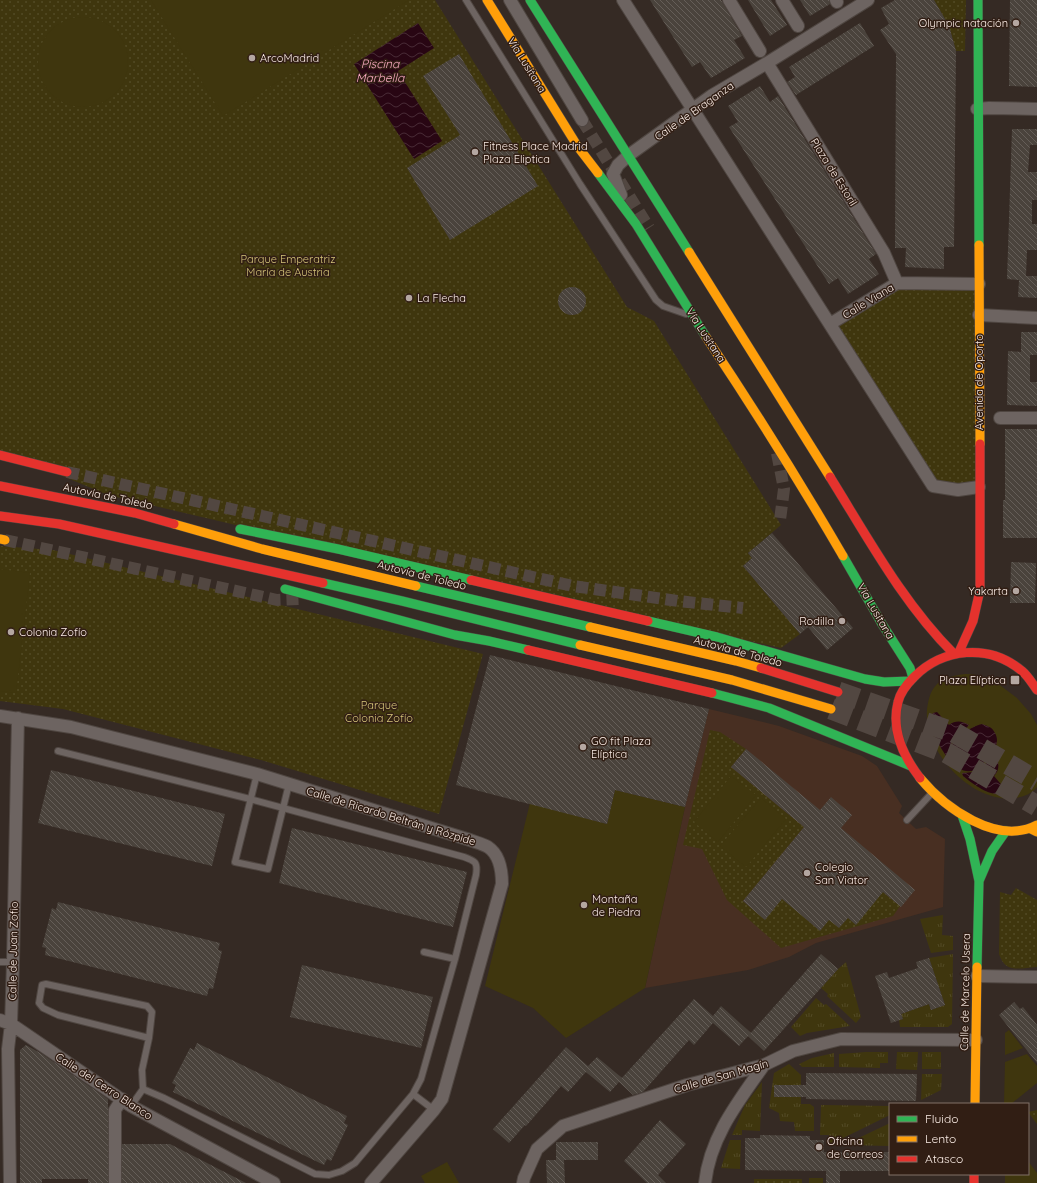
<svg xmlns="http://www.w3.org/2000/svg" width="1037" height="1183" viewBox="0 0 1037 1183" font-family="Quicksand,sans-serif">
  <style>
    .built { fill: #482f22 }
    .grass { fill: url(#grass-tufts); fill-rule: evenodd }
    .park { fill: url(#park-dots) }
    .garden { fill: #3f360e }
    .water { fill: url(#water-waves) }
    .building { fill: url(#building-back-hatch) }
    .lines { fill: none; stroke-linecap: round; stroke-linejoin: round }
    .street-tunnel { stroke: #524741; stroke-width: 12; stroke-dasharray: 12 6; stroke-linecap: butt }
    .highway-tunnel { stroke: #524741; stroke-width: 21; stroke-dasharray: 21 10; stroke-linecap: butt }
    .lane-casing { stroke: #4f4641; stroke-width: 8 }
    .street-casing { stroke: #4f4641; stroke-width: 14 }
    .fast-casing { stroke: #4f4641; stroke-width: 10 }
    .slow-casing { stroke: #4f4641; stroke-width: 10 }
    .jam-casing { stroke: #4f4641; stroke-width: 10 }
    .lane { stroke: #6d6461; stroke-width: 6 }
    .street { stroke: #6d6461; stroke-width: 12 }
    .fast { stroke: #30b455; stroke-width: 9 }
    .slow { stroke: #ff9f0a; stroke-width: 9 }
    .jam { stroke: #e5322d; stroke-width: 9 }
    .poi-dot { fill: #b4a7a1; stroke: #311e14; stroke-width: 1.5 }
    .labels { text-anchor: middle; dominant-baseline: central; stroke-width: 3; stroke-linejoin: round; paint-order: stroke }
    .poi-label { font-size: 11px; fill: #f9ebe4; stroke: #311e14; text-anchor: start }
    .street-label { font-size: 11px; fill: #f9ebe4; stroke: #311e14 }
    .park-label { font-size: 11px; fill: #d4c479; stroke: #311e14 }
    .water-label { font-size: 12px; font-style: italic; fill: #f8a9c1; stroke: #311e14 }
  </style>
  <defs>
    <pattern id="grass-tufts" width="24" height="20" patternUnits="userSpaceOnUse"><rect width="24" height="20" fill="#3f360e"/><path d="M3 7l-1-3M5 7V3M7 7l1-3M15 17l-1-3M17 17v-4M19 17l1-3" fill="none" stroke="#524a25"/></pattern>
    <pattern id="park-dots" width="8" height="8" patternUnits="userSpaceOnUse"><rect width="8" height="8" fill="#3f360e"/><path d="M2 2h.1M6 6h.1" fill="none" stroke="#524a25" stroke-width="1.8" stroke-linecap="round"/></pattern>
    <pattern id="water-waves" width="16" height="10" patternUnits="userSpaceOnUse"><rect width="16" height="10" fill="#280613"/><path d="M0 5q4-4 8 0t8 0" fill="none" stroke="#482a35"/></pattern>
    <pattern id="building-back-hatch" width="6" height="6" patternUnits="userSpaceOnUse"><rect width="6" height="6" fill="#4a433c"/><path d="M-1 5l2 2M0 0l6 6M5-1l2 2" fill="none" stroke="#655e58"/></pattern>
  </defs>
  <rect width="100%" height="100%" fill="#352a24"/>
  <path class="built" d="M709 709 779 726 862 756 877 766 902 806 899 813 916 829 926 827 945 839 943 907 816 943 789 957 748 970 645 988 685 807Z"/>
  <path class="grass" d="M943 915 942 935 953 936V950L931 953 920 919Z
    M953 954 952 1024 948 1027H900L899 1020 903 1019 901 1014 929 1004 931 1010 945 1005 929 958Z
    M846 962 861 1017 856 1023 827 996 828 994 821 988 838 969Z
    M816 998 824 1005 826 1004 850 1026 807 1033 800 1036 791 1027Z
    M866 1052H888V1063H880V1068L839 1067V1054Z
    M897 1052H918L917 1070 896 1069Z
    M922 1052H941V1069H922Z
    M834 1053V1067H802L799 1064 812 1058Z
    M789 1064 801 1075V1104H810L814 1107V1131H795L794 1122 780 1121 779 1113 769 1108 774 1073ZM774 1085H790V1097H774Z
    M922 1074H942L941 1090 921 1100Z
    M762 1082 760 1131 742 1130V1135H732L745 1105Z
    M821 1105 890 1106V1115L829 1145V1135H820Z
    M890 1123V1146L844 1145Z
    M730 1140H741L740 1169 721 1168Z
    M809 1178H823V1183H809Z"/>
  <path class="park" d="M0 0H435L627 307 654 321 781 525 748 553 752 558 743 566 800 634 781 648 257 530 108 495 0 450Z
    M934 0H966L965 51H956L949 26Z
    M897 283 979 284V487L933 486 830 324Z
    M0 546 53 550 483 654 439 814 261 760 63 709 0 701Z
    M710 730 720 732 746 749 731 767 804 827 743 901 764 919 826 845 900 906 893 916 781 948 727 900 702 849 683 845Z
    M1016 888 1037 900V967C1020 968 1005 974 999 954L1000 892 1011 895Z
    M1037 1110V1124L1028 1112Z
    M754 1179H802V1183H754Z"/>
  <path class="garden" d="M151 0H409L223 116Z
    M38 62a45 45 0 1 1 90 0a45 45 0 1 1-90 0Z
    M0 569 30 573 16 693 0 691Z
    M965 674H972L985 678 1001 686 1017 698 1031 714 1037 725V787C1031 794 1025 796 1016 798 971 805 918 747 928 703 930 693 934 684 944 679 951 676 958 675 965 674Z
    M731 776 756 795 718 842 694 822Z
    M615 790 685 807 645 988 566 1038 533 1008 485 986 530 803 607 824Z
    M761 798 786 819 746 867 720 846Z
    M1009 1030 1023 1048 1005 1055V1033Z
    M1027 1054 1037 1066V1083L1011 1104H1004L1005 1062Z
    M1028 1161 1037 1173V1183H1005V1174H1028Z
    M447 1162 459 1183H425L421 1176Z"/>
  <path class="water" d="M418 23 434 48 398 71 442 141 414 159 354 64Z
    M937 712 949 725C956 720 962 721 969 725L951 744 949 756H946C939 745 926 725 933 713Z
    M982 724C988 726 992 727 995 733 1003 747 985 762 975 770 960 776 945 760 952 745 954 740 959 737 963 734 969 729 974 726 982 724Z
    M994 756H996C999 763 1000 770 994 776L1005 789 1004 793C991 798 973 784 963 776L962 773C979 773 983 766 994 756Z"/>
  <path class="building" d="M650 0H721L742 36 734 40 745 58 711 78 700 62 692 67Z
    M748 0H771L787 25 770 36Z
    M800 0H829L830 4 810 16Z
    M895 0H934L949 26 956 51 954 247H944V269L905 267 906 248H895L896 54 880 30 889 24 881 8Z
    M1010 0H1037V87L1009 86Z
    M860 23 874 46 796 95 787 82 795 77 789 67Z
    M459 54 538 186 450 240 407 168 460 135 423 76Z
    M760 86 770 102 778 96 876 254 869 259 879 274 848 294 838 278 829 284 729 127 738 122 728 106Z
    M1012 129H1037V145H1030L1028 172H1037V200H1032V224H1037V250H1027L1026 276H1037V298L1018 297 1019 280 1007 279Z
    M558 301a14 14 0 1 1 28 0a14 14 0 1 1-28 0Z
    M1021 332H1037V355H1030V382H1037V406L1007 405 1008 351 1021 352Z
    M1005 429H1037V538H1003V500H1005Z
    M772 533 853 628 827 650 808 627 800 634 743 566 752 558 748 553Z
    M1011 562 1036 563 1035 603H1010Z
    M490 655 709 709 685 807 615 790 607 824 456 785Z
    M746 749 820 810 831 797 852 815 841 828 915 890 901 907 883 892 856 925 848 918 839 928 829 920 820 931 782 899 765 920 743 901 804 827 731 767Z
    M51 770 225 814 212 866 38 823Z
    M292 828 467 872 453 927 279 883Z
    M58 902 220 943 218 950 222 951 213 989 209 988 207 996 45 955 46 948 42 947 52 908 56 910Z
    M821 954 838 969 764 1051 748 1036Z
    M929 958 945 1005 931 1010 929 1004 901 1014 903 1019 891 1023 875 976 887 972 889 978 918 968 916 962Z
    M302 965 433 997 421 1048 290 1017Z
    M694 999 713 1016 721 1006 751 1033 739 1046 713 1023 694 1045 689 1040 643 1092 633 1095 619 1082 610 1092 586 1072 568 1092 561 1086 526 1126 525 1125 509 1143 493 1129 566 1047 588 1066 597 1057 622 1078 619 1081Z
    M1014 1002 1020 1009 1023 1007 1037 1025V1063L999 1015Z
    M197 1043 347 1116 344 1123 348 1125 331 1161 327 1159 324 1165 173 1092 176 1085 172 1083 190 1048 194 1050Z
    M26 1045 42 1054 108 1099V1183H88V1179H42V1183H20V1050Z
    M806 1073 917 1074 916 1101 806 1099V1097H774V1085H806Z
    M660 1120 686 1144 658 1175 666 1183H647L624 1161Z
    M760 1135 810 1136V1140H824V1152H890V1171H840V1183H826V1171L745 1170V1138H760Z
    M556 1142H598V1160H564L565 1183H547L546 1160H556Z
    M122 1144H170L246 1183H122Z"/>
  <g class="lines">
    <path class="street-tunnel" d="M582 120 649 228
      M777 453 784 489 780 520
      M67 472 573 586 678 601 743 608
      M5 540 277 600 301 599"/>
    <path class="highway-tunnel" d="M838 692 955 733 1037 781
      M831 709 947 753 1037 806"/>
    <defs>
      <path id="lane" d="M466 0 580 184 656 300 663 306 686 314
        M58 751 250 799 464 857C475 861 478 862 476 875L455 959 421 1079 413 1094 355 1163 342 1171 329 1175 315 1174 164 1098 143 1089 131 1106
        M257 774 235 862 268 869 289 784
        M907 820 932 793
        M424 952 455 959
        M0 962H13
        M143 1089 142 1070 149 1038 152 1012 147 1006 46 984 42 985 39 1003 43 1008 58 1015 149 1038
        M413 1094 434 1110"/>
      <path id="street" d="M510 0 582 120
        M623 0 933 486 958 490 979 487
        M729 0 760 51
        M782 0 798 26
        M836 0 837 2
        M767 63 884 253 897 283
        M977 109 989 108 1037 109
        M621 195 613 174 618 165 629 155 711 96 767 63 868 0
        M979 315 1037 318
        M830 324 897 283 979 284
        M1000 418H1037
        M0 716 71 727 257 774 470 840C475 842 483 844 488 847 500 855 502 871 502 884L442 1099 434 1110 371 1183
        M977 976 1037 977
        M0 1020 11 1024 131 1106 274 1183
        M10 1183 8 1049 11 1024 13 962 18 718
        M115 1183V1110L122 1099
        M523 1183 524 1178 537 1149 563 1126 687 1085 764 1065 793 1051 841 1039 976 1040
        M705 1183C710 1137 738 1102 764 1065"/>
      <path id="fast" d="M530 0 689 252
        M978 0 979 245
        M598 173 636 224 706 337
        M240 529 338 549 471 580
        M843 556 882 624 910 668 913 678
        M323 583 402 601 580 645
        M416 586 590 627
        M285 589 455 635 489 641 528 650
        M648 621 717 637 865 679 884 682 910 681
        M712 693 769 708 911 766
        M962 815 970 839 979 881 977 967
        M979 881 992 851 1006 831"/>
      <path id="slow" d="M487 0 578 147 598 173
        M979 245 980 444
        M689 252 830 477
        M706 337C754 409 800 482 843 556
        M174 524 262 549 416 586
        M0 539 5 540
        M590 627 736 661 761 668
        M580 645 732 680 831 709
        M920 778C945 808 997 846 1037 825
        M1031 829 1037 832
        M975 1104 977 967"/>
      <path id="jam" d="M0 455 67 472
        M830 477C868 538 903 603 954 654
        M0 486 135 513 174 524
        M0 516 59 524 323 583
        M471 580 648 621
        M528 650 712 693
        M959 652 973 621 980 590V444
        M761 668 838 692
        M920 778C903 756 891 730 898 702 900 693 907 684 914 677 943 648 989 643 1022 671 1028 676 1032 683 1037 690
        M974 1174V1183"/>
    </defs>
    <use href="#lane" class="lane-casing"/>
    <use href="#street" class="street-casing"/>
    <use href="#fast" class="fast-casing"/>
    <use href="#slow" class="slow-casing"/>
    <use href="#jam" class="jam-casing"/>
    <use href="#lane" class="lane"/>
    <use href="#street" class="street"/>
    <use href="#fast" class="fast"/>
    <use href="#slow" class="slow"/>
    <use href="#jam" class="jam"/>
  </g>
  <g class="poi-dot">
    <circle cx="1016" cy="23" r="4"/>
    <circle cx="252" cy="58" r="4"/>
    <circle cx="475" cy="152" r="4"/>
    <circle cx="409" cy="298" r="4"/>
    <circle cx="1016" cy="591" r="4"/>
    <circle cx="842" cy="621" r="4"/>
    <circle cx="11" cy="632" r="4"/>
    <rect x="1010" y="675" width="10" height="10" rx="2"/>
    <circle cx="583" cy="747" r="4"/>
    <circle cx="807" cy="873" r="4"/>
    <circle cx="584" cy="905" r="4"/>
    <circle cx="819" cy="1147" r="4"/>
  </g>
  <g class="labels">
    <g class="poi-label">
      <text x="1008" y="23" text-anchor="end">Olympic natación</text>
      <text x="260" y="58">ArcoMadrid</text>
      <text x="483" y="146">Fitness Place Madrid<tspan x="483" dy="13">Plaza Eliptica</tspan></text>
      <text x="417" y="298">La Flecha</text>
      <text x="1008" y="591" text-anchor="end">Yakarta</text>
      <text x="834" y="621" text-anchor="end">Rodilla</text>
      <text x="19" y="632">Colonia Zofío</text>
      <text x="1006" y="680" text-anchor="end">Plaza Elíptica</text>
      <text x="591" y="741">GO fit Plaza<tspan x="591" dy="13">Elíptica</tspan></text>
      <text x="815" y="867">Colegio<tspan x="815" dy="13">San Viator</tspan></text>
      <text x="592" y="899">Montaña<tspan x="592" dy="13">de Piedra</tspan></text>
      <text x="827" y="1141">Oficina<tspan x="827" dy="13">de Correos</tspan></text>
    </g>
    <g class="street-label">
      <text transform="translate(527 65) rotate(58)">Vía Lusitana</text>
      <text transform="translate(694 111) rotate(-35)">Calle de Braganza</text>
      <text transform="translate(834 172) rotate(58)">Plaza de Estoril</text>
      <text transform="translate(868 301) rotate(-31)">Calle Viana</text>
      <text transform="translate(706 335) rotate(57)">Vía Lusitana</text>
      <text transform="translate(979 382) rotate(-90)">Avenida de Oporto</text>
      <text transform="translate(108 496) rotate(12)">Autovía de Toledo</text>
      <text transform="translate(422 575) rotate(14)">Autovía de Toledo</text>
      <text transform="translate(876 611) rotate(60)">Vía Lusitana</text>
      <text transform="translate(738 651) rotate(15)">Autovía de Toledo</text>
      <text transform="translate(391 816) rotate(17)">Calle de Ricardo Beltrán y Rózpide</text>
      <text transform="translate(13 951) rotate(-89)">Calle de Juan Zofio</text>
      <text transform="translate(965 992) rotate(-89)">Calle de Marcelo Usera</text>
      <text transform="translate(721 1076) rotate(-16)">Calle de San Magín</text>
      <text transform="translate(104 1086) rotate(33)">Calle del Cerro Blanco</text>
    </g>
    <g class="park-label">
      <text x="288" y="259">Parque Emperatriz<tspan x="288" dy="13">María de Austria</tspan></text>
      <text x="379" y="705">Parque<tspan x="379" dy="13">Colonia Zofío</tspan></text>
    </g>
    <g class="water-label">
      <text x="380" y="63">Piscina<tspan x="380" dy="14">Marbella</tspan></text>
    </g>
  </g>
  <rect x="889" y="1103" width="140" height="72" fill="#311e14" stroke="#817067"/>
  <rect x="897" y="1116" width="20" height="6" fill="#30b455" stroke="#817067"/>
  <text x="925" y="1123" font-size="12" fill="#f9ebe4">Fluido</text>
  <rect x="897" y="1136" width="20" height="6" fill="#ff9f0a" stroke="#817067"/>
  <text x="925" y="1143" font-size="12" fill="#f9ebe4">Lento</text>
  <rect x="897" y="1156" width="20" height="6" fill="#e5322d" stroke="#817067"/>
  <text x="925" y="1163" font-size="12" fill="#f9ebe4">Atasco</text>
</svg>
